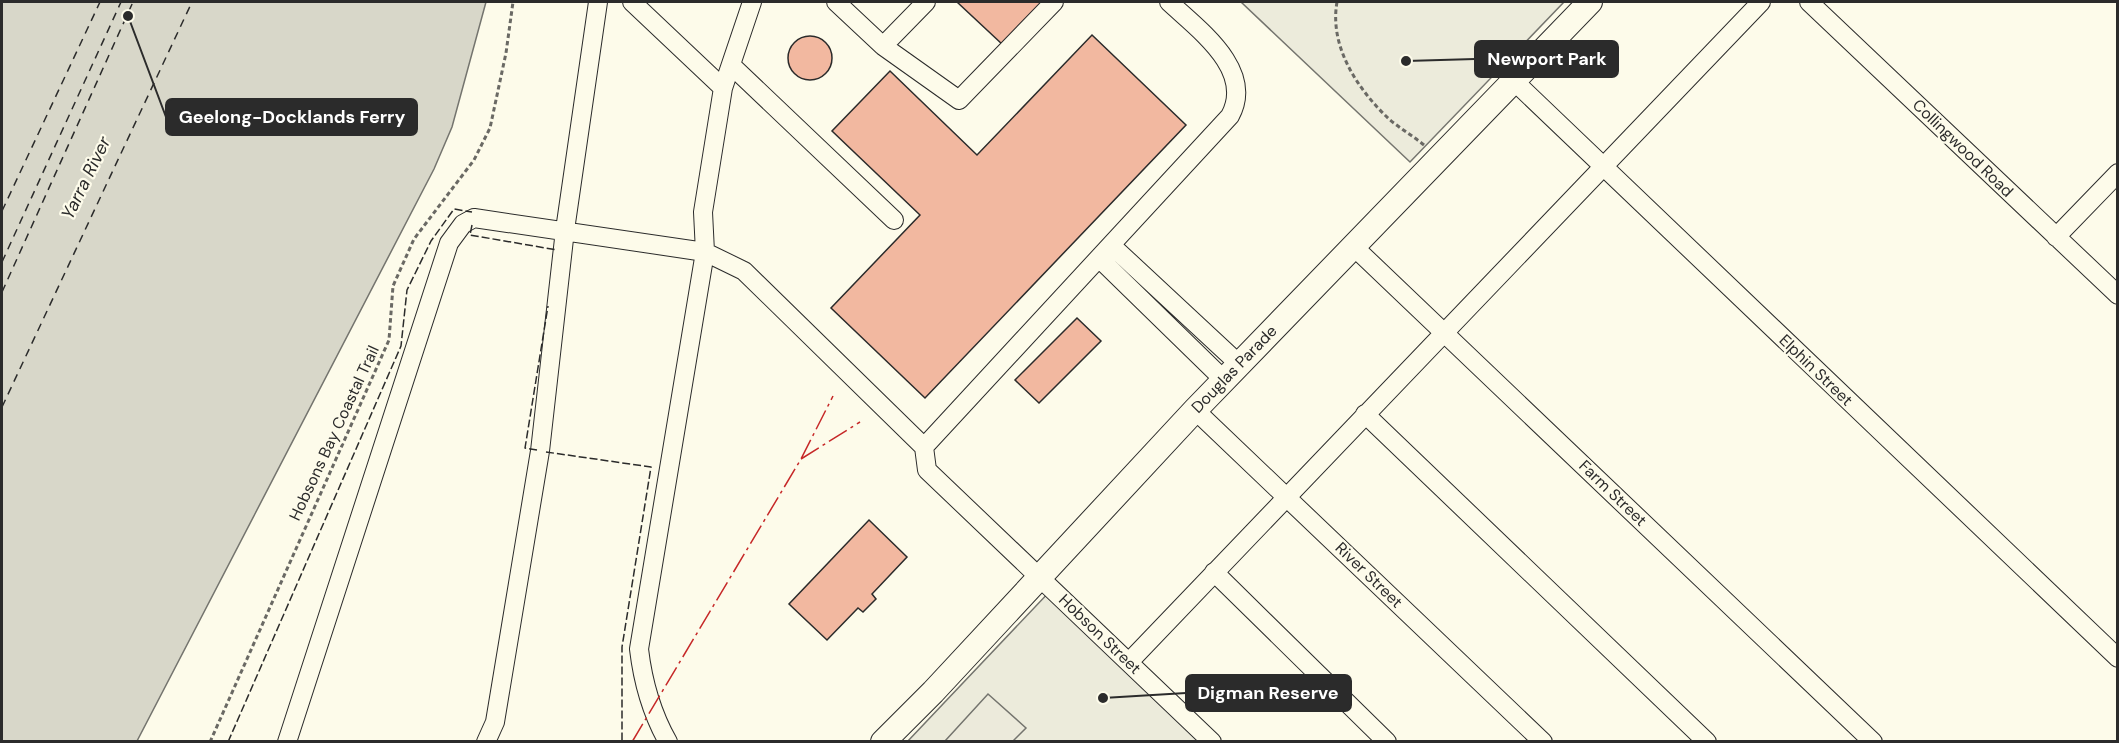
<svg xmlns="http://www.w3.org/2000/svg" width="2119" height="743" viewBox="0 0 2119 743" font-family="'DM Sans',sans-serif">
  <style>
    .green { fill: #ecebdb; stroke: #74746e; stroke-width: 1.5 }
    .parking { fill: #eceadb; stroke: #74746e; stroke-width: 1.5 }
    .water { fill: #d8d7c9; stroke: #74746e; stroke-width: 1.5 }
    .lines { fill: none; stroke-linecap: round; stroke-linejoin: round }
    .ferry { stroke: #2b2b2b; stroke-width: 1.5; stroke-dasharray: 8 6; stroke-linecap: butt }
    .building { fill: #f2b8a0; stroke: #2b2b2b; stroke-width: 1.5 }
    .minor-casing { stroke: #2b2b2b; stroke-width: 20 }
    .major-casing { stroke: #2b2b2b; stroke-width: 26 }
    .path { stroke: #6a6964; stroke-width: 3; stroke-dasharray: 4.5 3; stroke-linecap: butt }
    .minor { stroke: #fdfbea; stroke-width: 18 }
    .major { stroke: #fdfbea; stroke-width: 24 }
    .fence { stroke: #2b2b2b; stroke-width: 1.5; stroke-dasharray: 8 3; stroke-linecap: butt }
    .power { stroke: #c62828; stroke-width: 1.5; stroke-dasharray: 21 4.5 3 4.5; stroke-linecap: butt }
    .labels { text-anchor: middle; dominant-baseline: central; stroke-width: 4.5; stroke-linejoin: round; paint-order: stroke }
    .street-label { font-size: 16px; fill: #2b2b2b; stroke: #fdfbea }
    .water-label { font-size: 18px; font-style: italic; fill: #2b2b2b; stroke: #fdfbea }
    .leader { fill: none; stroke: #2b2b2b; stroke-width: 2 }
    .callout-dot { fill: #2b2b2b; stroke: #fdfbea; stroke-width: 2 }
    .callout { fill: #2b2b2b; stroke: #2b2b2b; stroke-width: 2 }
    .callout-label { font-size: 18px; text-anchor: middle; font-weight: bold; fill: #fff }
  </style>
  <rect width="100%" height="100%" fill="#fdfbea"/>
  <path class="green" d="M1241 2H1564L1410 162Z
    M1053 588 1213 742H907Z"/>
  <path class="parking" d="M988 694 1026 728 1013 741H945Z"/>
  <path class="water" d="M2 2H486L452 127 434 169 137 741H2Z"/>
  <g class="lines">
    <path class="ferry" d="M2 211 100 2
      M2 262 121 2
      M2 292 133 2
      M2 407 192 2"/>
  </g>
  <path class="building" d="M957 2H1044L1003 45Z
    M1092 35 1186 125 925 398 831 308 920 215 832 131 890 71 977 155Z
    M788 58a22 22 0 1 1 44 0a22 22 0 1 1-44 0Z
    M1077 318 1101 341 1039 403 1015 380Z
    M869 520 907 557 872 594 876 599 863 612 858 608 827 640 789 604Z"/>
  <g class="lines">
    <defs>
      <path id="minor" d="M632 2 723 88
        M836 2 883 46 926 2
        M1809 2 2118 295
        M883 46 959 100 1054 2
        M731 65 894 220
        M1514 81 2118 658
        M2056 237 2118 173
        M1111 245 1239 364
        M1352 245 1873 742
        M1099 258 1224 380
        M1195 410 1543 742
        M1365 414 1707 742
        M924 447 1230 116C1255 70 1199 30 1169 2
        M1214 572 1387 742
        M1129 662 1761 2
        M287 742 449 243 463 224 474 218 705 252 744 271 924 447 927 470 1212 742
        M486 742 495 722 540 451 565 230 598 2
        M668 742C651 712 643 683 639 649L705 252 703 212 723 88 752 2"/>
      <path id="major" d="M883 742 933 692 1195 410 1590 2"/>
    </defs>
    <use href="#minor" class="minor-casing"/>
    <use href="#major" class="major-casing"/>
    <path class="path" d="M1337 2C1329 47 1358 90 1390 120 1401 129 1413 136 1424 145
      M210 742 389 340 393 286 414 239 474 160 490 128 506 53 513 2"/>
    <use href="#minor" class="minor"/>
    <use href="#major" class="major"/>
    <path class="fence" d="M472 225 470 235 557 250
      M537 450 525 448 548 306
      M546 452 651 467 622 647V742
      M228 742 401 346 407 290 431 241 454 209 472 212"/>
    <path class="power" d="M801 459 860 422
      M632 742 801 459 833 396"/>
  </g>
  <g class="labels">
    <g class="street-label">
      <text transform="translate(1963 148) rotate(44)">Collingwood Road</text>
      <text transform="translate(1234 369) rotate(-46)">Douglas Parade</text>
      <text transform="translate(1816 370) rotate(44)">Elphin Street</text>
      <text transform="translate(334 433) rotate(-65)">Hobsons Bay Coastal Trail</text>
      <text transform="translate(1613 493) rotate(44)">Farm Street</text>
      <text transform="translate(1369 575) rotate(44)">River Street</text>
      <text transform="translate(1100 634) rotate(44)">Hobson Street</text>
    </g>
    <g class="water-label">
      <text transform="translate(86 178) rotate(-64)">Yarra River</text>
    </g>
  </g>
  <path class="leader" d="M1406 61L1475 59M128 16L166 117M1103 698L1186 693"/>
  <g class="callout-dot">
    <circle cx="1406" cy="61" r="6"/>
    <circle cx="128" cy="16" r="6"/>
    <circle cx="1103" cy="698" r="6"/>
  </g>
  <g class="callout">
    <rect x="1475" y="41" width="143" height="36" rx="6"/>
    <rect x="166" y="99" width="251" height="36" rx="6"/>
    <rect x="1186" y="675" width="165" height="36" rx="6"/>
  </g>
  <g class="callout-label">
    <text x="1547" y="65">Newport Park</text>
    <text x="292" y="123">Geelong-Docklands Ferry</text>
    <text x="1268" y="699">Digman Reserve</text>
  </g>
  <rect width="2119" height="743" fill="none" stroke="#2b2b2b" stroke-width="6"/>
</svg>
